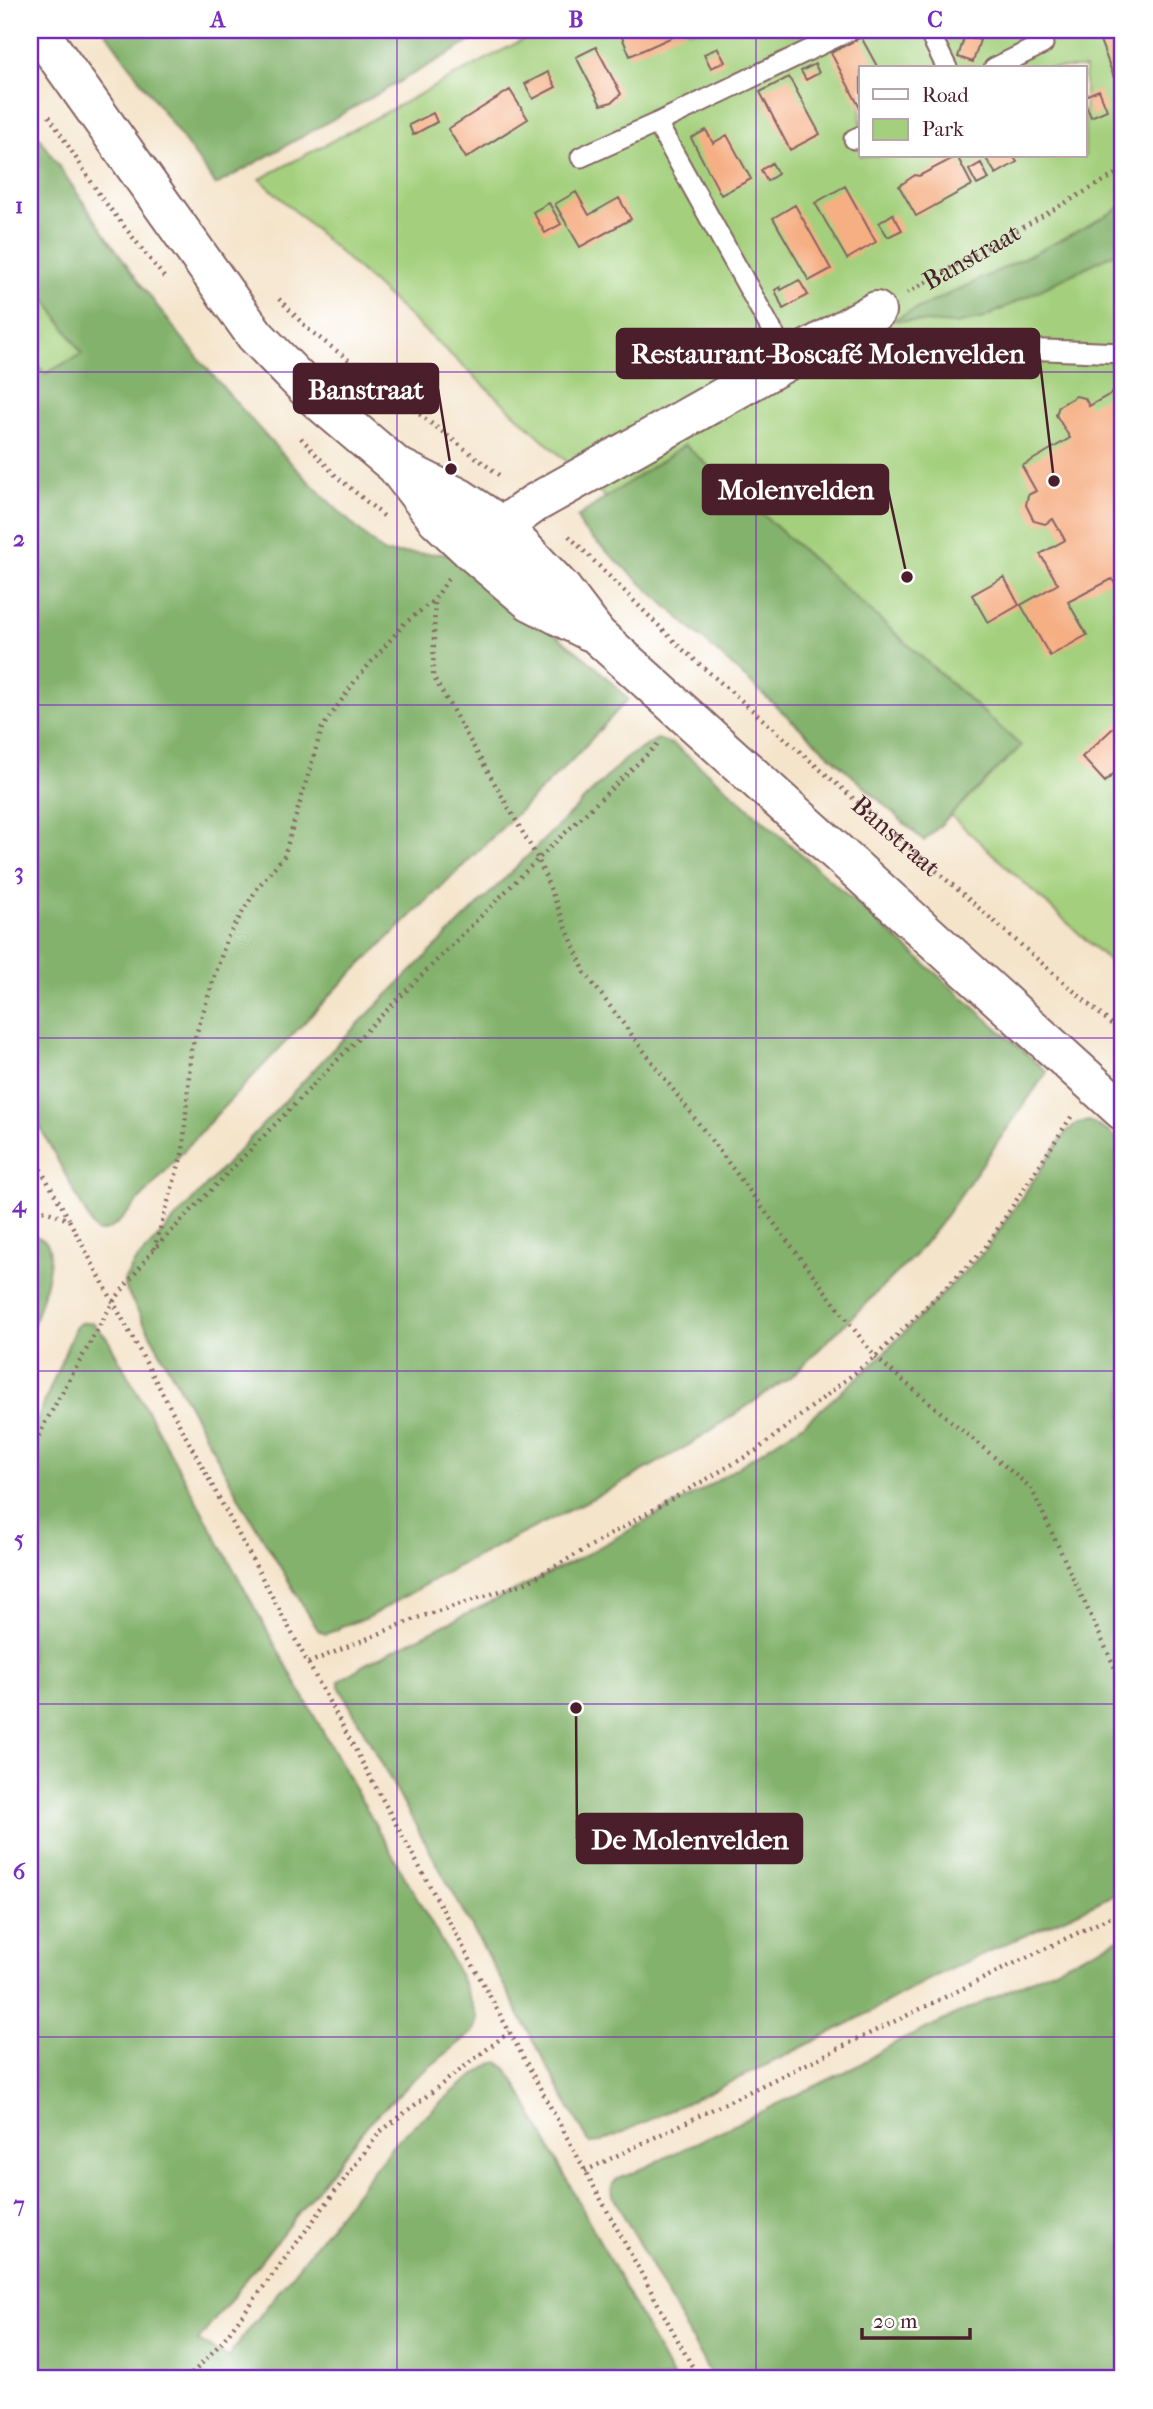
<svg xmlns="http://www.w3.org/2000/svg" width="1153" height="2409" viewBox="0 0 1153 2409" font-family="'IM FELL French Canon',serif">
  <style>
    .green { fill: #a4d07d; stroke: #777854; stroke-width: 2; fill-rule: evenodd }
    .forest { fill: #83b26c; stroke: #66684c; stroke-width: 2 }
    .building { fill: #f6ae83 }
    .lines { fill: none; stroke-linecap: round; stroke-linejoin: round }
    .service-casing { stroke: #866463; stroke-width: 23 }
    .minor-casing { stroke: #866463; stroke-width: 42 }
    .tertiary-casing { stroke: #866463; stroke-width: 42 }
    .path { stroke: #866463; stroke-width: 4.5; stroke-dasharray: 2 5; stroke-linecap: butt }
    .service { stroke: #fff; stroke-width: 19 }
    .minor { stroke: #fff; stroke-width: 38 }
    .tertiary { stroke: #fff; stroke-width: 38 }
    .grid { fill: none; stroke: #7b2cbf; stroke-width: 2; stroke-opacity: 0.55 }
    .labels { text-anchor: middle; dominant-baseline: central; stroke-width: 7; stroke-linejoin: round; paint-order: stroke }
    .street-label { font-size: 26px; fill: #4a1f2b; stroke: #fff }
    .leader { fill: none; stroke: #4a1f2b; stroke-width: 2.5 }
    .callout-dot { fill: #4a1f2b; stroke: #fff; stroke-width: 2.5 }
    .callout { fill: #4a1f2b; stroke: #4a1f2b; stroke-width: 2.5 }
    .callout-label { font-size: 28px; text-anchor: middle; font-weight: bold; fill: #fff }
    .neatline { fill: none; stroke: #7b2cbf; stroke-width: 2.5 }
    .grid-label { font-size: 23px; text-anchor: middle; font-weight: bold; fill: #7b2cbf }
  </style>
  <rect width="100%" height="100%" fill="#fff"/>
  <filter id="ink" filterUnits="userSpaceOnUse"><feTurbulence type="fractalNoise" baseFrequency=".0143" numOctaves="2"/><feDisplacementMap in="SourceGraphic" scale="14" xChannelSelector="R" yChannelSelector="G"/><feConvolveMatrix kernelMatrix="1 2 1 2 8 2 1 2 1" color-interpolation-filters="sRGB"/></filter>
  <filter id="wash" filterUnits="userSpaceOnUse"><feTurbulence type="fractalNoise" baseFrequency=".00686" numOctaves="4" result="noise"/><feDisplacementMap in="SourceGraphic" scale="28" xChannelSelector="R" yChannelSelector="G"/><feGaussianBlur stdDeviation="1.57" result="paint"/><feColorMatrix in="noise" values="0 0 0 0 0 0 0 0 0 0 0 0 0 0 0 0 0 1.4 0 .05"/><feComposite in="paint" operator="in"/></filter>
  <g filter="url(#wash)">
    <rect width="100%" height="100%" fill="#f4e4ca"/>
    <path class="green" d="M541 30H1123V974L260 179ZM861 68H1085V156H861Z
      M30 275 82 354 45 374 30 354Z"/>
    <path class="forest" d="M104 30H491L216 185Z
      M30 124C77 192 123 263 174 328 238 408 307 485 384 553L455 554 595 666 628 699 574 758 340 985 217 1114 122 1219C115 1225 107 1233 97 1232L93 1227 30 1108V354L45 374 82 354 30 275Z
      M1123 206V249L984 318 955 324 893 320C971 284 1049 248 1123 206Z
      M685 445 1021 746 924 841 583 530 577 517Z
      M657 739 674 745 723 785 1047 1072 940 1224 915 1255 792 1376 689 1445 611 1489 456 1567 365 1619 341 1626 337 1630 325 1634 318 1630 243 1505 124 1286V1281L134 1263 336 1046 626 758Z
      M1089 1121 1109 1132 1123 1145V1890C1063 1920 1001 1945 940 1974 909 1989 881 2007 851 2022 770 2065 686 2103 602 2142L591 2143 588 2140C556 2085 527 2027 496 1971 444 1876 391 1781 339 1686V1681L365 1664 576 1560 709 1486 805 1423 871 1366 985 1251 1067 1131 1076 1124Z
      M30 1233C35 1236 46 1239 48 1245 56 1264 36 1314 30 1334Z
      M92 1322 107 1338C186 1480 262 1623 341 1764 367 1810 393 1856 419 1902 441 1940 464 1979 478 2020L473 2032 413 2080 368 2124 198 2341 230 2358 233 2350 397 2140 460 2086 491 2064 499 2062 506 2068 514 2080 673 2379H30V1437L75 1328 80 1323Z
      M1123 1937V2379H713L614 2198C608 2183 616 2178 629 2175L857 2066 889 2046Z"/>
    <g id="blocks">
      <path class="building" d="M633 30H688L630 56 621 35Z
        M1104 30H1120L1123 38V77L1115 80 1098 35Z
        M965 35 980 40 973 62 958 57Z
        M861 37 878 68H861V110L831 53Z
        M596 47 621 94 612 102 601 105 576 57Z
        M718 48 725 62 711 68 704 54Z
        M815 64 819 73 806 80 801 71Z
        M548 72 556 87 533 99 525 84Z
        M789 77 820 134 790 150 760 92Z
        M510 90 528 119 466 158 448 129Z
        M1099 90 1107 110 1091 117 1085 102V96Z
        M433 113 437 122 413 135 409 125Z
        M706 130 713 143 727 135 751 179 721 195 691 138Z
        M957 156 972 185 916 216 899 186 915 175 919 176Z
        M987 156H1013L1017 162 996 174 985 157Z
        M772 163 778 174 767 181 761 170Z
        M981 163 989 179 977 185 969 170Z
        M845 186 876 242 847 259 815 203Z
        M576 192 589 215 619 198 631 219 580 247 555 204Z
        M549 203 561 224 545 233 533 212Z
        M795 205 831 269 809 281 773 218Z
        M893 214 902 230 888 237 879 223Z
        M799 280 808 295 783 309 775 290 780 287 781 290Z
        M1123 387V586L1119 589 1112 579 1068 602 1087 635 1050 656 1021 605 1058 584 1040 554 1065 540 1053 519 1045 524 1034 521 1026 505 1028 495 1036 491 1022 466 1070 438 1056 415 1059 406 1076 396 1085 398 1089 406Z
        M1004 577 1019 605 988 623 972 595Z
        M1123 719V765L1105 782 1082 757Z"/>
    </g>
  </g>
  <g filter="url(#ink)">
    <use href="#blocks" fill-opacity="0" stroke="#866463" stroke-width="2"/>
    <g class="lines">
      <defs>
        <path id="service" d="M928 30 947 68
          M994 68 1043 44
          M657 123 789 361
          M854 139 861 136
          M581 157 657 123 851 30
          M835 342 1123 353"/>
        <path id="minor" d="M477 544 535 503 876 311"/>
        <path id="tertiary" d="M38 30 255 335 317 399 396 466 437 519 470 550 530 601 589 631
          M396 466 460 498 502 526 562 589 597 635 1123 1111"/>
      </defs>
      <use href="#service" class="service-casing"/>
      <use href="#minor" class="minor-casing"/>
      <use href="#tertiary" class="tertiary-casing"/>
      <g class="path">
        <path d="M49 116 101 197 164 277"/>
        <path id="s1" d="M907 293 1123 170"/>
        <path d="M279 299 308 329 499 475"/>
        <path d="M301 438 336 476 386 518"/>
        <path id="s2" d="M569 536 680 647 1123 1034"/>
        <path d="M448 579 435 599 433 676 538 859 585 973 875 1357 1031 1488 1123 1685"/>
        <path d="M30 1151 69 1219"/>
        <path d="M30 1205 69 1220 308 1663 699 2379"/>
        <path d="M154 1249 183 1151 191 1050 227 938 258 887 284 856 322 728 355 681 404 624 435 599"/>
        <path d="M30 1455 45 1423 113 1302 153 1250 350 1047 538 859 660 742"/>
        <path d="M308 1663 417 1618 528 1582 757 1450 875 1357 983 1251 1073 1114"/>
        <path d="M585 2171 1123 1911"/>
        <path d="M187 2379 222 2342 380 2132 509 2032"/>
      </g>
      <use href="#service" class="service"/>
      <use href="#minor" class="minor"/>
      <use href="#tertiary" class="tertiary"/>
    </g>
  </g>
  <path class="grid" d="M397 30V2379M756 30V2379M30 372H1123M30 705H1123M30 1038H1123M30 1371H1123M30 1704H1123M30 2037H1123"/>
  <g class="labels">
    <g class="street-label">
      <text stroke="none"><textPath href="#s1" startOffset="74">Banstraat</textPath></text>
      <text stroke="none"><textPath href="#s2" startOffset="444">Banstraat</textPath></text>
    </g>
  </g>
  <path class="leader" d="M1054 481L1039 353M451 469L438 389M907 577L888 490M576 1708L577 1839"/>
  <g class="callout-dot">
    <circle cx="1054" cy="481" r="7"/>
    <circle cx="451" cy="469" r="7"/>
    <circle cx="907" cy="577" r="7"/>
    <circle cx="576" cy="1708" r="7"/>
  </g>
  <g class="callout">
    <rect x="617" y="329" width="422" height="49" rx="7"/>
    <rect x="294" y="364" width="144" height="49" rx="7"/>
    <rect x="703" y="465" width="185" height="49" rx="7"/>
    <rect x="577" y="1814" width="225" height="49" rx="7"/>
  </g>
  <g class="callout-label">
    <text x="828" y="363">Restaurant-Boscafé Molenvelden</text>
    <text x="366" y="399">Banstraat</text>
    <text x="796" y="499">Molenvelden</text>
    <text x="690" y="1849">De Molenvelden</text>
  </g>
  <rect width="1153" height="2409" fill="none" stroke="#fff" stroke-width="77"/>
  <rect x="859" y="66" width="228" height="91" fill="#ffffff" stroke="#b7a5aa" stroke-width="2"/>
  <rect x="873" y="89" width="35" height="10" fill="#ffffff" stroke="#b7a5aa" stroke-width="2"/>
  <text x="922" y="102" font-size="21" fill="#4a1f2b">Road</text>
  <rect x="873" y="119" width="35" height="21" fill="#a4d07d" stroke="#b7a5aa" stroke-width="2"/>
  <text x="922" y="136" font-size="21" fill="#4a1f2b">Park</text>
  <path d="M862 2328v10h108v-10" fill="none" stroke="#4a1f2b" stroke-width="3.5"/>
  <text x="873" y="2328" font-size="21" fill="#4a1f2b" stroke="#ffffff" stroke-width="5" paint-order="stroke">20 m</text>
  <rect x="38" y="38" width="1076" height="2332" class="neatline"/>
  <g class="grid-label">
    <text x="218" y="27">A</text>
    <text x="576" y="27">B</text>
    <text x="935" y="27">C</text>
    <text x="19" y="213">1</text>
    <text x="19" y="546">2</text>
    <text x="19" y="879">3</text>
    <text x="19" y="1212">4</text>
    <text x="19" y="1546">5</text>
    <text x="19" y="1879">6</text>
    <text x="19" y="2212">7</text>
  </g>
</svg>
